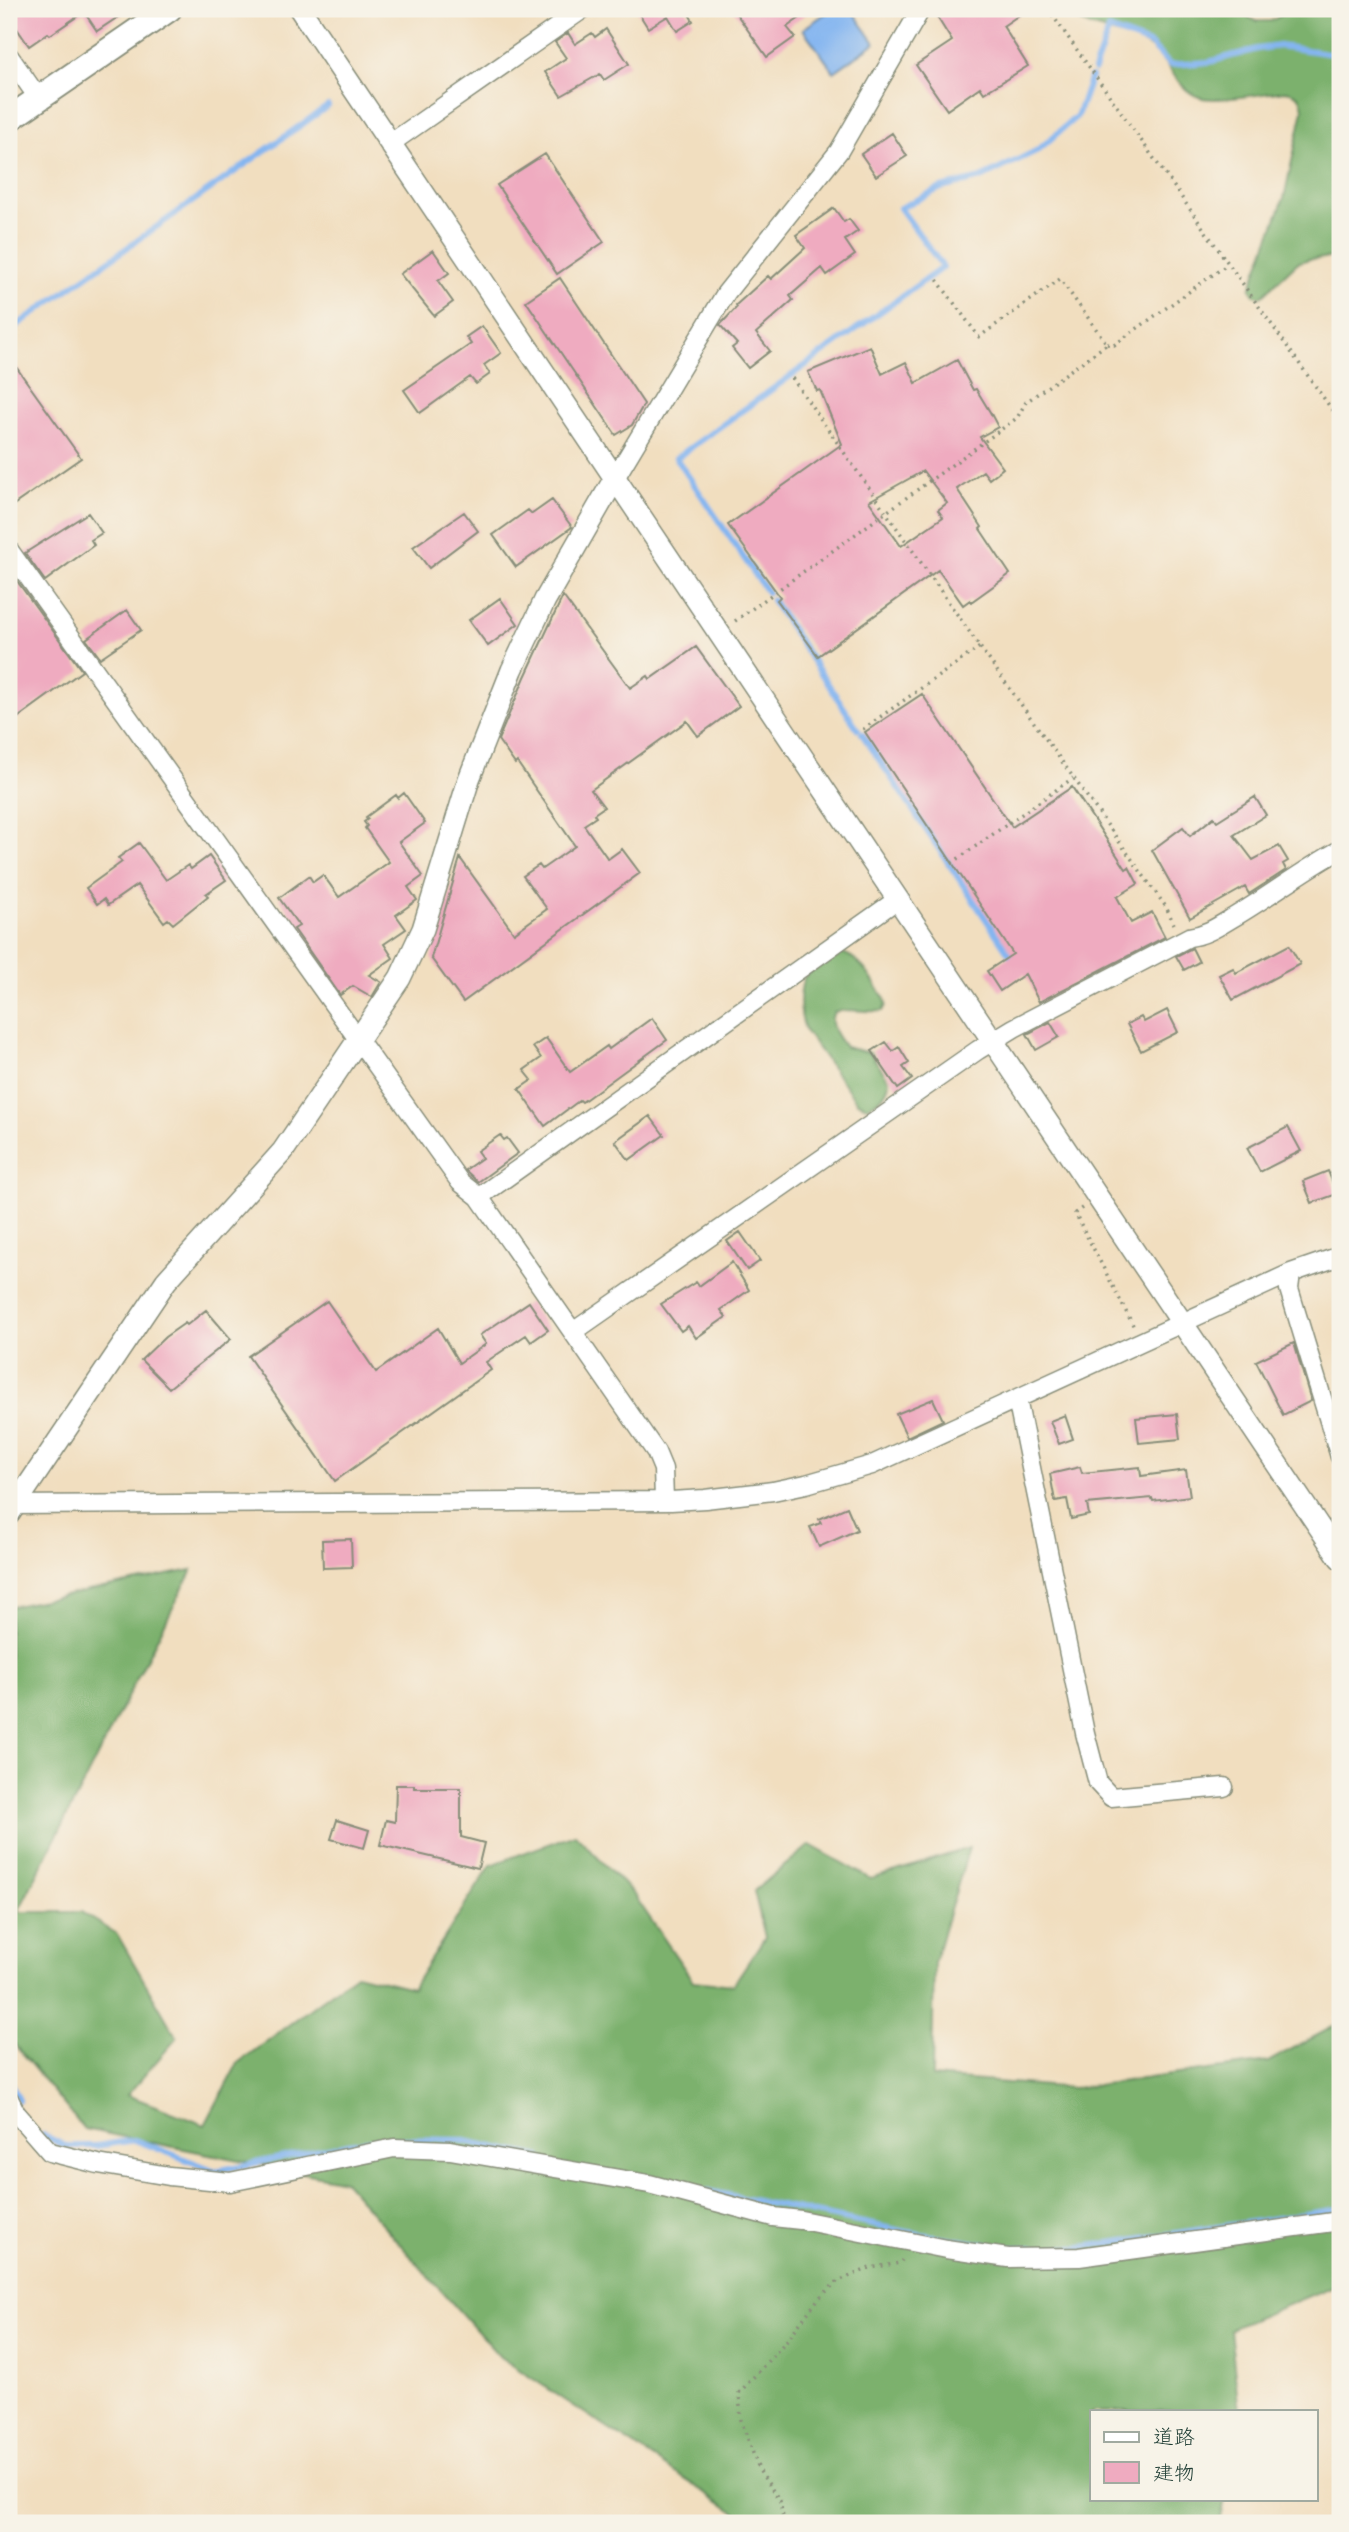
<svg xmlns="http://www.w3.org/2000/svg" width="1349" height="2532" viewBox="0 0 1349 2532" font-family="'Gochi Hand','Klee One',sans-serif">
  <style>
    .forest { fill: #7bb16d; stroke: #4d7750; stroke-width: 2 }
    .water { fill: #84b5f0; stroke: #527992; stroke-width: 2 }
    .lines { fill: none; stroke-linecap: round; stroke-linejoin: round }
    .stream { stroke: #84b5f0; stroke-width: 6 }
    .building { fill: #efabc0; fill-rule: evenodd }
    .minor-casing { stroke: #888e7a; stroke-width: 21 }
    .tertiary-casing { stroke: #888e7a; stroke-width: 24 }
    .secondary-casing { stroke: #888e7a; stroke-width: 28 }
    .path { stroke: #888e7a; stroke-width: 3.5; stroke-dasharray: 2 5; stroke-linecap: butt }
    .minor { stroke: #fff; stroke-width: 18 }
    .tertiary { stroke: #fff; stroke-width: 21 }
    .secondary { stroke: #fff; stroke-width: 24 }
  </style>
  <rect width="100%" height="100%" fill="#f7f3e8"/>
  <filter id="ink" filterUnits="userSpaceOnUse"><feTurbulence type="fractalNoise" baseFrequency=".0143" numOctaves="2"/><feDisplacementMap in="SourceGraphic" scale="14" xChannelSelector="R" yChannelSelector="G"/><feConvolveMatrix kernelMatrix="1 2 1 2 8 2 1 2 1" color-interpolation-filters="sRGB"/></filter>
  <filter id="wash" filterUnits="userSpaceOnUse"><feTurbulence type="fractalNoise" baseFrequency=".00686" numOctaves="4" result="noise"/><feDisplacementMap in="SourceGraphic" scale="28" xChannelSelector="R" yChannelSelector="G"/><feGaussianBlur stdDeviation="1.57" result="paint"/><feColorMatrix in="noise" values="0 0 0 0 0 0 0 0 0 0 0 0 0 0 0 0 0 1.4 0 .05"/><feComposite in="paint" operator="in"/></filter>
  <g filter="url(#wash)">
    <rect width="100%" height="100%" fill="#f1debf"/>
    <path class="forest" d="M1061 9H1231L1256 21H1271L1293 9H1340V257L1309 259 1297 263 1261 297 1254 295 1250 289 1284 198 1303 110C1302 97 1298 93 1285 91 1265 93 1217 103 1199 97 1175 89 1167 55 1145 44 1119 31 1083 30 1061 9Z
      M839 952C861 956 873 982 885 999L886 1005 883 1011C867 1013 849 1007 834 1012 827 1024 838 1038 845 1047L870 1053 889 1080C889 1093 878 1103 867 1106L857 1102 806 1032C799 1014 798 996 804 977L831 955Z
      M192 1570 18 1912H81L117 1934 177 2038 127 2095 205 2125 238 2063 356 1974 412 1988 491 1865 575 1834 634 1895 693 1981 733 1985 765 1937 754 1891 810 1845 871 1879 969 1848 934 1963 932 2077 1074 2088 1268 2062 1340 2023V2283L1230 2329 1239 2411H1092V2499H1225L1220 2523H751L500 2357 344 2181 84 2129 9 2038V1607Z"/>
    <path class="water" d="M832 9H851L875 43 834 72 803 29Z"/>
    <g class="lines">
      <path class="stream" d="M1094 70 1109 29 1150 44 1170 65 1209 62 1257 49 1279 46 1340 55
        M9 331 328 106
        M767 592 676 458 943 267 900 208 941 188 981 178 1038 150 1077 116 1091 77
        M772 600 858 729
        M862 734 1014 961
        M9 2080 19 2100
        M43 2135 65 2146H96L135 2140 216 2171 349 2144 384 2139 460 2140 540 2157
        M708 2191 907 2232 1007 2248H1076L1340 2209"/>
    </g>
    <g id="blocks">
      <path class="building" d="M16 9H130L97 31 84 12 50 35 48 33 29 46 9 17V14Z
        M636 9H686L693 21 677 31 668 16 648 28Z
        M733 9H813L787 27 795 37 767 57Z
        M932 9H1028L1003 26 1028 66 984 93 980 87 947 110 916 65 952 41Z
        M606 29 629 64 604 80 600 74 561 96 545 72 566 58 555 42 568 33 575 44 592 33 595 37Z
        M892 133 907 156 876 176 861 154Z
        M545 154 604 242 557 274 497 185Z
        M834 208 844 222 849 219 858 231 845 240 855 255 827 275 822 268 790 296 793 300 756 333 770 351 748 368 732 348 737 344 720 325 737 307 736 305 768 276 771 279 805 248 796 235Z
        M433 250 449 273 438 281 453 302 434 316 400 274Z
        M560 278 644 404 632 425 616 435 526 301Z
        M482 326 501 353 484 365 490 374 476 384 470 377 420 413 404 390 471 344 466 337Z
        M870 346 882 374 906 362 916 383 957 360 973 390 976 389 990 412 998 427 980 437 1003 468 989 479 983 471 957 489 982 527 980 529 1010 574 971 602 970 600 963 605 938 570 818 656 777 600 780 597 728 525 842 444 820 390 817 391 808 372ZM923 471 947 503 938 510 943 517 901 546 869 501Z
        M9 357 81 458 9 508Z
        M552 500 572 527 516 567 493 535 528 510 532 514Z
        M464 512 478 531 429 568 413 547Z
        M88 513 102 533 91 540 94 545 45 581 25 553Z
        M9 570 82 671 16 719 9 709Z
        M563 596 630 688 648 676 650 679 696 647 739 706 698 736 687 721 591 790 604 807 594 814 596 817 584 825 608 859 622 849 640 873 463 1002 431 958 460 858 514 933 547 909 523 876 539 865 542 869 575 846 517 762 515 764 498 740 525 677Z
        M500 598 518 624 488 646 469 620Z
        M127 610 141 630 100 658 86 639Z
        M922 694 1012 827 1072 787 1126 869 1129 867 1138 884 1117 897 1131 923 1152 912 1165 937 1039 1002 1025 974 1000 991 987 971 1013 954 865 732Z
        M404 793 425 823 399 842 423 876 408 887 417 900 396 915 406 929 384 944 393 958 369 975 381 982 372 997 353 986 340 995 294 929 299 926 279 898 309 876 313 882 323 875 339 897 389 862 365 828 367 826 364 822 368 819 366 817 396 795 398 798Z
        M1255 797 1266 815 1234 835 1253 860 1279 846 1288 861 1283 864 1286 870 1249 894 1245 887 1190 918 1152 850 1183 827 1190 836 1214 817 1217 821Z
        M139 843 166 880 188 865 191 869 209 856 226 880 206 894 208 896 173 924 168 919 164 922 137 885 108 905 104 899 97 904 86 888 122 862 118 858Z
        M1289 945 1300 964 1233 1000 1219 975 1233 968 1236 973Z
        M1192 948 1199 962 1184 970 1176 956Z
        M1167 1010 1178 1032 1141 1051 1127 1024 1141 1017 1144 1022Z
        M652 1018 667 1040 582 1102 580 1100 545 1126 519 1089 532 1080 524 1070 541 1058 533 1047 546 1038 570 1072 607 1046 609 1049Z
        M1050 1022 1059 1037 1036 1050 1027 1034Z
        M886 1042 893 1051 899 1047 909 1063 903 1067 912 1079 898 1089 872 1051Z
        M650 1116 664 1135 629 1160 615 1141Z
        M1288 1127 1301 1151 1260 1172 1247 1148Z
        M500 1135 504 1140 507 1138 518 1153 478 1182 465 1170 482 1158 477 1151Z
        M1328 1171 1337 1194 1312 1203 1303 1181Z
        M740 1232 760 1261 747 1270 727 1241Z
        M732 1262 749 1290 721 1310 726 1317 696 1338 688 1326 681 1331 661 1304 696 1282 699 1286Z
        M327 1301 376 1372 438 1328 459 1363 486 1344 480 1335 529 1302 548 1330 531 1342 526 1335 486 1362 491 1370 335 1481 248 1356Z
        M206 1310 231 1339 169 1388 141 1360 165 1337 185 1323 187 1325Z
        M1294 1343 1311 1401 1283 1415 1256 1361Z
        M933 1399 943 1420 907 1437 896 1414Z
        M1177 1414 1180 1439 1139 1443 1136 1418Z
        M1065 1415 1073 1439 1059 1444 1050 1421Z
        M1080 1467 1082 1473 1140 1467 1141 1476 1186 1470 1190 1496 1153 1501 1152 1498 1087 1504 1089 1515 1071 1519 1067 1499 1055 1501 1050 1474Z
        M847 1507 857 1530 819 1547 810 1527 821 1523 819 1519Z
        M351 1539 352 1567 323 1568 322 1540Z
        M396 1785H414V1788H461V1837L484 1843 478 1868 380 1845 386 1820 395 1822Z
        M337 1820 369 1830 364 1848 331 1839Z"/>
    </g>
  </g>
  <g filter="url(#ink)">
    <use href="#blocks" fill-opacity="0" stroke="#888e7a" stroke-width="2"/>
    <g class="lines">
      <defs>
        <path id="minor" d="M9 56 39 99
          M391 143 583 9
          M615 478 726 293 839 151 921 9
          M9 550 460 1182 479 1197 656 1452 663 1469 664 1501
          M479 1197 898 899
          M1291 1273 1289 1289 1340 1457
          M573 1332 978 1050 1014 1028 1189 937C1206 935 1219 926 1234 917 1270 896 1303 870 1340 850
          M1017 1399 1085 1733 1098 1783 1111 1797 1224 1787
          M9 1505 671 1501 705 1499 773 1491 806 1484 872 1465 1291 1273 1340 1256
          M9 2099 16 2113 50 2152 98 2164 169 2176 230 2182 394 2148 450 2150 649 2184 773 2217 801 2220 946 2249 1008 2258 1079 2257 1340 2221"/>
        <path id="tertiary" d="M300 9 1340 1558
          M9 1514 166 1281 283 1151 400 978 423 929 469 779 512 670 545 600 615 478"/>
        <path id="secondary" d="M9 119 169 9"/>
      </defs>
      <use href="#minor" class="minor-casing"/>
      <use href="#tertiary" class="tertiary-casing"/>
      <use href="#secondary" class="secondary-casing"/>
      <path class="path" d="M1048 9 1340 421
        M1107 344 1114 345 1228 264
        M792 378 980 647 1166 907 1174 924
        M735 621 1017 418 1026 402 1107 344 1060 279 979 337 935 277
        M863 729 980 647
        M952 863 1073 778
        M1082 1208 1075 1213 1134 1327
        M784 2523 780 2501 759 2470 741 2420 739 2393 788 2339 819 2298 838 2281 870 2268 900 2263 902 2260"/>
      <use href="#minor" class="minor"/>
      <use href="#tertiary" class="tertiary"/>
      <use href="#secondary" class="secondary"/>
    </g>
  </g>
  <rect width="1349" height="2532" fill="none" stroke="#f7f3e8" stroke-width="35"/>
  <rect x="1090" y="2410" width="228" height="91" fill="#f7f3e8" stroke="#a1aaa0" stroke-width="2"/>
  <rect x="1104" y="2432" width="35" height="10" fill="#ffffff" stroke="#a1aaa0" stroke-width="2"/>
  <text x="1153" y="2444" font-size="21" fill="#1f3d34">道路</text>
  <rect x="1104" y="2462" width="35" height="21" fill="#efabc0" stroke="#a1aaa0" stroke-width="2"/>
  <text x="1153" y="2480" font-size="21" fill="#1f3d34">建物</text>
</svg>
